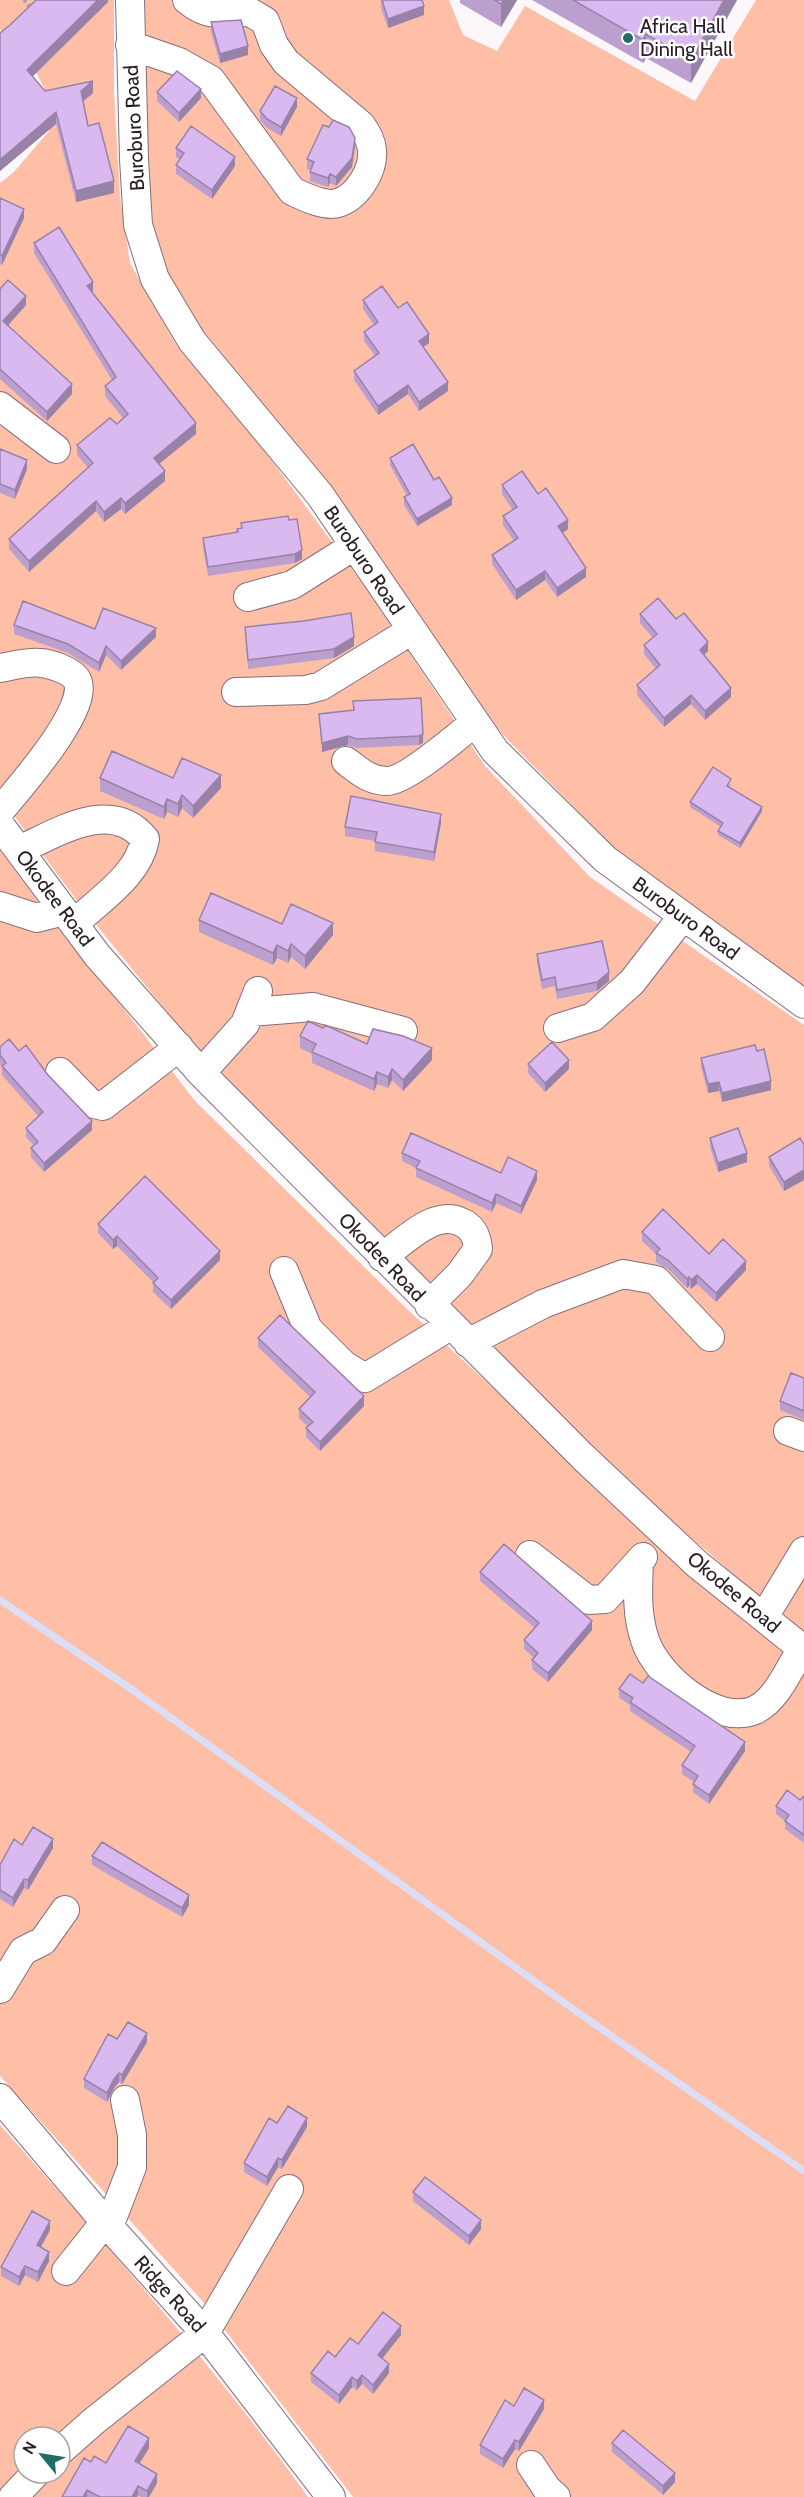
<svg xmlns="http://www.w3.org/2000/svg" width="804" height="2497" viewBox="0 0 804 2497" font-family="Cabin,sans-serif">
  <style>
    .green { fill: #febfa6; fill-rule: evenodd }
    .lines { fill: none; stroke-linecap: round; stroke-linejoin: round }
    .stream { stroke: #dbdef6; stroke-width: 7 }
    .minor-casing { stroke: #856d7b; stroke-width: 30 }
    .path { stroke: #a9a2a6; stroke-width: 4; stroke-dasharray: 3 3; stroke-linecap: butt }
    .minor { stroke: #fff; stroke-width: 28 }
    .wall { fill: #bb9fce }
    .shaded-wall { fill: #9882a8 }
    .building { fill: #d9b9f0; stroke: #9882a8; stroke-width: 1.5 }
    .poi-dot { fill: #216c67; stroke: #fff; stroke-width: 2 }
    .labels { text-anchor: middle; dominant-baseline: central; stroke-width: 5; stroke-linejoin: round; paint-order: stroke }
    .poi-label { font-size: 20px; fill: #271d23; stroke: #fff; text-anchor: start }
    .street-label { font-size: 20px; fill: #271d23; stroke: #fff }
  </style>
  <rect width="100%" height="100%" fill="#fcf7fa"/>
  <path class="green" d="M0 0H114V93L120 197 130 263 175 343 258 442 369 592 485 766 590 877 804 1025V1635L666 1516 505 1362 218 1075 81 906 0 797V183L14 172 49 131 43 109 44 88 34 68 0 29Z
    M142 0H449L463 35 497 51 525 6 695 101 756 0H804V989L615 849 504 736 461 682 318 475 202 330 157 256 143 158Z
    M0 848 195 1101 407 1309 549 1439 804 1665V2497H353L204 2303 0 2076Z
    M0 2125C107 2245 214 2366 308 2497H0ZM24 2437H60V2473H24Z"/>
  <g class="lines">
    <path class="stream" d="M0 1600 134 1691 566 2004 804 2171"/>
    <defs>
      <path id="minor" d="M130 0 134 159 138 225 155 279 192 341 320 495 495 751 605 859 804 1004
        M130 45 179 62 211 80 292 191C305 197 324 207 338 203 357 197 374 171 372 150 371 140 367 133 361 125L286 62 274 45 265 21 248 11C225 16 206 16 187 0
        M0 406 56 449
        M248 597 292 585 354 546
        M0 668C12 666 29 661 41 663 51 664 73 671 77 680 91 708 18 789 0 811
        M236 692 306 690 321 686 412 630
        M346 761C359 771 370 781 387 781 406 781 459 735 475 722
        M0 825 97 955 201 1073 583 1457 697 1564 804 1650
        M19 850C57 833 111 797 145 839 139 875 100 899 74 924
        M0 906 37 918 64 911
        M250 1012 313 1007 403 1031
        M558 1028 593 1017 632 982 683 916
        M60 1072 90 1103 103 1106 179 1047
        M201 1073 245 1024 258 991
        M382 1257C404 1242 434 1209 461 1222 473 1227 477 1237 478 1249L460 1274 429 1305
        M284 1271 308 1329 344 1365 365 1378 450 1326
        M468 1343 543 1304 623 1274 656 1280 710 1337
        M788 1431 804 1437
        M530 1555 588 1600 605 1599 643 1557
        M639 1562C638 1588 636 1614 645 1640 656 1675 716 1727 755 1710 777 1700 790 1667 802 1648
        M764 1617 804 1551
        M0 1989 23 1951 43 1941 65 1910
        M0 2098 105 2222 205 2333 331 2497
        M109 2227 132 2167V2135L125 2100
        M66 2271 105 2222
        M60 2451 94 2421 205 2333 289 2189
        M531 2465 547 2489 556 2497
        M13 2497 36 2473"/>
    </defs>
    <use href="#minor" class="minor-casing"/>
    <path class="path" d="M24 0 30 7"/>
    <use href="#minor" class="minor"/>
  </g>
  <path class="wall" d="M108 0V2L32 77 45 91 93 93 83 101 88 126 114 193 76 202 56 124 0 171V33Z
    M381 0 424 15 388 28 381 8Z
    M460 0H517L501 27 460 3Z
    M532 0H737L691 83 646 58 643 63Z
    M211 22 248 55 220 63 211 32Z
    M157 92 201 98 179 122 157 101Z
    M297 107 281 136 267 128 260 120V111Z
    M355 147 352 167 336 186 330 183 328 187 310 181V170L307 169V159Z
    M176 148 235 166 212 199 176 174V165L180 160 176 157Z
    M0 198 24 218 2 265 0 264Z
    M34 243 92 293 196 434 159 464 165 481 125 514 121 509 104 522 96 511 29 572 9 549V539L88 468 77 455V445L117 424 123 418 105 396V386L112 380 34 253Z
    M0 289 26 305 7 326 72 394 47 421 0 379Z
    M363 300 398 308 429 343 423 347 448 391 419 411 408 394 378 415 354 380V371L375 356 364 341V332L374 325 363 309Z
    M0 449 27 469 15 499 0 493Z
    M390 458 434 480 452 505 417 526 404 505V497L407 496 390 465Z
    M502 485 538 494 568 529 562 533 586 577 557 597 545 580 516 600 492 564V555L514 541 503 525V516L513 510 502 494Z
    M288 516 302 559 295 563 208 576 203 547V538L237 532 241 528V523Z
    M640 614 676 619 708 651 704 655 731 697 705 720 691 704 664 727 637 695V685L656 669 644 654V645L653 638 640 623Z
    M14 625 95 629 156 637 121 670 106 655 99 672 68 653 14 634Z
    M245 627 354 646 334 658 248 669Z
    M421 698 423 743 419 745 357 748 348 745 322 752 319 714 353 710Z
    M100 778H173L221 788 193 818 182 808 178 817 167 812 164 819 100 791Z
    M731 784 729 787 762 811 740 848 718 835V831L721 827 690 807V802Z
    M441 823 434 861 375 851V841L345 836V827Z
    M199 920 282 924 333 935 305 969 291 957 288 963 277 958 273 965 199 932Z
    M537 954 609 981 597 991 557 999 555 986 542 989 537 963Z
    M323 1028 367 1044 432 1060 403 1091 392 1080 388 1088 377 1084 374 1091 312 1063V1054L300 1048V1036Z
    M0 1047 19 1051 92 1130 44 1172 31 1157V1148L34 1146 26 1137V1128L38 1116 2 1075V1067L0 1064Z
    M701 1058 771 1090 722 1102 719 1091 708 1093 701 1067Z
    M528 1064 569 1069 545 1092 528 1073Z
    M710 1138 747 1162 718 1172 710 1147Z
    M804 1145V1180L784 1191 769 1166V1157Z
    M402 1153 501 1173 537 1180 521 1214 496 1203 492 1212 416 1177V1168L402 1161Z
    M98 1224 220 1260 171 1309 153 1292V1282L117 1246 113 1249 98 1233Z
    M642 1232 709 1254 746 1270 716 1302 697 1284 691 1289 689 1286 687 1288 668 1269 656 1262V1254L642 1241Z
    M258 1338 364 1406 320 1451 306 1437V1428L308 1427 299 1418V1409L310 1397 258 1347Z
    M804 1378V1420L780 1410V1401Z
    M480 1572 592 1630 548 1682 532 1669V1660L534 1658 524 1649V1640L535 1628 480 1581Z
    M619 1689 745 1751 709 1804 693 1792V1784L694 1782 682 1774V1765L691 1752 630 1711V1705L619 1698Z
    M804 1796V1843L785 1829V1821L776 1814V1806L800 1800Z
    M53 1848 28 1890 24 1888 13 1907 0 1899V1865Z
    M92 1856 189 1905 182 1917 92 1865Z
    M117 2039 147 2042 122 2084 119 2082 114 2088 107 2102 84 2088V2079Z
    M277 2123 307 2127 282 2169 278 2167 267 2186 244 2172V2163Z
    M413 2192 481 2229 469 2245 413 2201Z
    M50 2230 41 2247 49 2261 38 2282 25 2275 19 2286 1 2276V2267Z
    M401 2335 382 2358 389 2373 373 2394 362 2384 357 2390 352 2387 339 2404 311 2382V2373L335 2357 358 2344Z
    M544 2409 519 2451 515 2449 503 2468 480 2454V2445Z
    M612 2443 675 2482 663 2495 612 2452Z
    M149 2448 139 2464 157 2483 149 2497H141L138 2495 137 2497H62L91 2462 106 2463Z"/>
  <path class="shaded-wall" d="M98 0H108V2L27 82V70Z
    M504 0H517L501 27V4Z
    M724 0H737L691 83V60Z
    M424 6V15L388 28V19Z
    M646 34V58L643 63V40Z
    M248 46V55L220 63V54Z
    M93 81V93L81 103V91Z
    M201 89V98L179 122V113Z
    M297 98V107L281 136V127Z
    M56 112V124L0 171V160Z
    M355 138V147L352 167 336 186V177Z
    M235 157V166L212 199V190Z
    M330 174V183L328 187V178Z
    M114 181V193L76 202V191Z
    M24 209V218L2 265V256Z
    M93 282V293L87 286Z
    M26 296V305L3 331V321Z
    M429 334V343L419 350V341Z
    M448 382V391L419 411V402Z
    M72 384V394L47 421V412Z
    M408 385V394L378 415V406Z
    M196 423V434L154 468V458Z
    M27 460V469L15 499V490Z
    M165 471V481L125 514V503Z
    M121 498V509L104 522V512Z
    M452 498V505L417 526V519Z
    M96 501V511L29 572V561Z
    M568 520V529L558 536V526Z
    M302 550V559L295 563V554Z
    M586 568V577L557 597V588Z
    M545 571V580L516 600V590Z
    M156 628V637L121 670V661Z
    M354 637V646L334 658V649Z
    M708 642V651L700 659V650Z
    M106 646V655L99 672V663Z
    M731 688V697L705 720V711Z
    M691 695V704L664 727V718Z
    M423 734V743L419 745V736Z
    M348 736V745L322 752V743Z
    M221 775V788L193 818V806Z
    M182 795V808L178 817V804Z
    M167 799V812L164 819V807Z
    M762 807V811L740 848V843Z
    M441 814V823L434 861V852Z
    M333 923V935L305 969V956Z
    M291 944V957L288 963V951Z
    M277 945V958L273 965V953Z
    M609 972V981L597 991V982Z
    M432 1048V1060L403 1091V1080Z
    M569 1060V1069L545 1092V1083Z
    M392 1069V1080L388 1088V1077Z
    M377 1072V1084L374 1091V1079Z
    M771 1081V1090L722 1102V1093Z
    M719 1082V1091L708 1093V1084Z
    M92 1121V1130L44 1172V1163Z
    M747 1153V1162L718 1172V1163Z
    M804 1170V1180L784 1191V1182Z
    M537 1171V1180L521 1214V1206Z
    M496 1194V1203L492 1212V1203Z
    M117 1236V1246L113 1249V1240Z
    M220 1251V1260L171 1309V1300Z
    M746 1261V1270L716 1302V1293Z
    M697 1275V1284L691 1289V1280Z
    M689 1277V1286L687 1288V1279Z
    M364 1396V1406L320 1451V1442Z
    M592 1621V1630L548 1682V1673Z
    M745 1742V1751L709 1804V1795Z
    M53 1839V1848L28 1890V1880Z
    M24 1879V1888L13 1907V1898Z
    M189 1895V1905L182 1917V1908Z
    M147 2033V2042L122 2084V2075Z
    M119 2073V2082L114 2088 107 2102V2093L114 2079Z
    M307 2118V2127L282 2169V2160Z
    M278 2158V2167L267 2186V2177Z
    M481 2220V2229L469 2245V2236Z
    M50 2221V2230L37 2254V2245Z
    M49 2252V2261L38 2282V2272Z
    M25 2266V2275L19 2286V2277Z
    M401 2326V2335L378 2364V2355Z
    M389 2364V2373L373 2394V2385Z
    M362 2375V2384L357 2390V2381Z
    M352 2377V2387L339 2404V2395Z
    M544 2400V2409L519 2451V2442Z
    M149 2438V2448L135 2471V2461Z
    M515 2440V2449L503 2468V2459Z
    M675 2473V2482L663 2495V2486Z
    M157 2474V2483L149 2497H147V2491Z
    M138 2486V2495L137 2497H132Z
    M87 2490V2497H83Z"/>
  <path class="building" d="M36 0H98L27 70 45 91 93 81 81 91 88 126 99 123 114 181 76 191 56 112 0 160V33L10 25Z
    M382 0H422L424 6 388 19Z
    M495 0H504L501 4Z
    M573 0H724L691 60 646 34 643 40Z
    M241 20 248 46 220 54 211 22Z
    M177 71 201 89 179 113 157 92Z
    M275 86 297 98 281 127 267 119 260 111Z
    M333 120 349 127 355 138 352 158 336 177 330 174 328 178 310 172 314 162 307 159 323 125 329 127Z
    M191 126 235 157 212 190 176 165 184 153 176 148Z
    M0 198 24 209 2 256 0 254Z
    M59 227 93 282 87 286 196 423 154 458 165 471 125 503 121 498 104 512 96 501 29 561 9 539 93 463 77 445 110 418 117 424 128 414 105 386 116 377 34 243Z
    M8 280 26 296 3 321 72 384 47 412 0 369V289Z
    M382 286 398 308 407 302 429 334 419 341 448 382 419 402 408 385 378 406 354 371 379 353 364 332 378 322 363 300Z
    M413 444 434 480 439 477 452 498 417 519 404 497 410 494 390 458Z
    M0 449 27 460 15 490 0 484Z
    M522 471 538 494 546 488 568 520 558 526 586 568 557 588 545 571 516 590 492 555 518 538 503 516 517 507 502 485Z
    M288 516 289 520 297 519 302 550 295 554 208 567 203 538 238 532 237 529 242 528 241 523Z
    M658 598 676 619 684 613 708 642 700 650 731 688 705 711 691 695 664 718 637 685 660 665 644 645 657 634 640 614Z
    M23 601 95 629 103 608 156 628 121 661 106 646 99 663 68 644 14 625Z
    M351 613 354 637 334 649 248 660 245 627 304 621Z
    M421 698 423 734 419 736 357 739 348 736 322 743 319 714 354 710 353 701Z
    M112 751 173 778 182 758 221 775 193 806 182 795 178 804 167 799 164 807 100 778Z
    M713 767 731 779 727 786 762 807 740 843 718 831 723 823 690 802Z
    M351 796 441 814 434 852 375 842 377 832 345 827Z
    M211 893 282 924 291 904 333 923 305 956 291 944 288 951 277 945 273 953 199 920Z
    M602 941 609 972 597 982 557 990 555 977 542 980 537 954Z
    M308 1021 323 1028 325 1025 367 1044 373 1029 403 1036 432 1048 403 1080 392 1069 388 1077 377 1072 374 1079 312 1052 316 1044 300 1036Z
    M9 1039 19 1051 26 1045 48 1075 92 1121 44 1163 31 1148 38 1142 26 1128 43 1112 2 1066 6 1063 0 1055V1047Z
    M552 1042 569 1060 545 1083 528 1064Z
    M755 1045 757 1051 764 1049 771 1081 722 1093 719 1082 708 1084 701 1058Z
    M738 1128 747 1153 718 1163 710 1138Z
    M411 1133 501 1173 508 1157 537 1171 521 1206 496 1194 492 1203 416 1168 420 1161 402 1153Z
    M800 1138 804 1145V1170L784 1182 769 1157Z
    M145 1176 220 1251 171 1300 153 1283 158 1278 117 1236 113 1240 98 1224Z
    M663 1209 709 1254 723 1239 746 1261 716 1293 697 1275 691 1280 689 1277 687 1279 668 1260 656 1253 660 1249 642 1232Z
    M280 1315 364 1396 320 1442 306 1428 313 1422 299 1409 315 1392 258 1338Z
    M791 1373 804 1378V1411L780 1401Z
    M504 1544 592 1621 548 1673 532 1660 538 1653 524 1640 539 1623 480 1572Z
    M630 1674 643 1683 648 1676 745 1742 709 1795 693 1784 698 1776 682 1765 695 1746 630 1702 633 1698 619 1689Z
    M787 1790 800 1800 804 1796V1835L785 1821 789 1815 776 1806Z
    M33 1827 53 1839 28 1880 24 1879 13 1898 0 1890V1865L14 1839 22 1845Z
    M102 1842 189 1895 182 1908 92 1856Z
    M128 2022 147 2033 122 2075 119 2073 114 2079 107 2093 84 2079 108 2034 117 2039Z
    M288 2106 307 2118 282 2160 278 2158 267 2177 244 2163 269 2118 277 2123Z
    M425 2177 481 2220 469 2236 413 2192Z
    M32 2211 50 2221 37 2245 49 2252 38 2272 25 2266 19 2277 1 2267Z
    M383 2312 401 2326 378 2355 389 2364 373 2385 362 2375 357 2381 352 2377 339 2395 311 2373 328 2351 335 2357 350 2338 358 2344Z
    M524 2388 544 2400 519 2442 515 2440 503 2459 480 2445 505 2400 514 2406Z
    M128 2426 149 2438 135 2461 157 2474 147 2491 138 2486 132 2497H100L87 2490 83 2497H62L84 2458 91 2462 94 2456 106 2463Z
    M623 2430 675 2473 663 2486 612 2443Z"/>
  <circle class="poi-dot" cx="628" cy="38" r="6"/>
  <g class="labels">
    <g class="poi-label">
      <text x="640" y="26">Africa Hall<tspan x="640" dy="23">Dining Hall</tspan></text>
    </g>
    <g class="street-label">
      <text transform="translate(134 128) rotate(-93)">Buroburo Road</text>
      <text transform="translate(364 560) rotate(56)">Buroburo Road</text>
      <text transform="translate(55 898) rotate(53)">Okodee Road</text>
      <text transform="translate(686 918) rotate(36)">Buroburo Road</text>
      <text transform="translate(382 1257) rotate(46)">Okodee Road</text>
      <text transform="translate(734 1592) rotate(40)">Okodee Road</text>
      <text transform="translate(170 2294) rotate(48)">Ridge Road</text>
    </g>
  </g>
  <g transform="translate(42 2455) rotate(300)"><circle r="28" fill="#ffffff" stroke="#a9a5a7" stroke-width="1.5"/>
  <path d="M0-4.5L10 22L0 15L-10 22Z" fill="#216c67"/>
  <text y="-9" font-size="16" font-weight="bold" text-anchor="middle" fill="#271d23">N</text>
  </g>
</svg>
